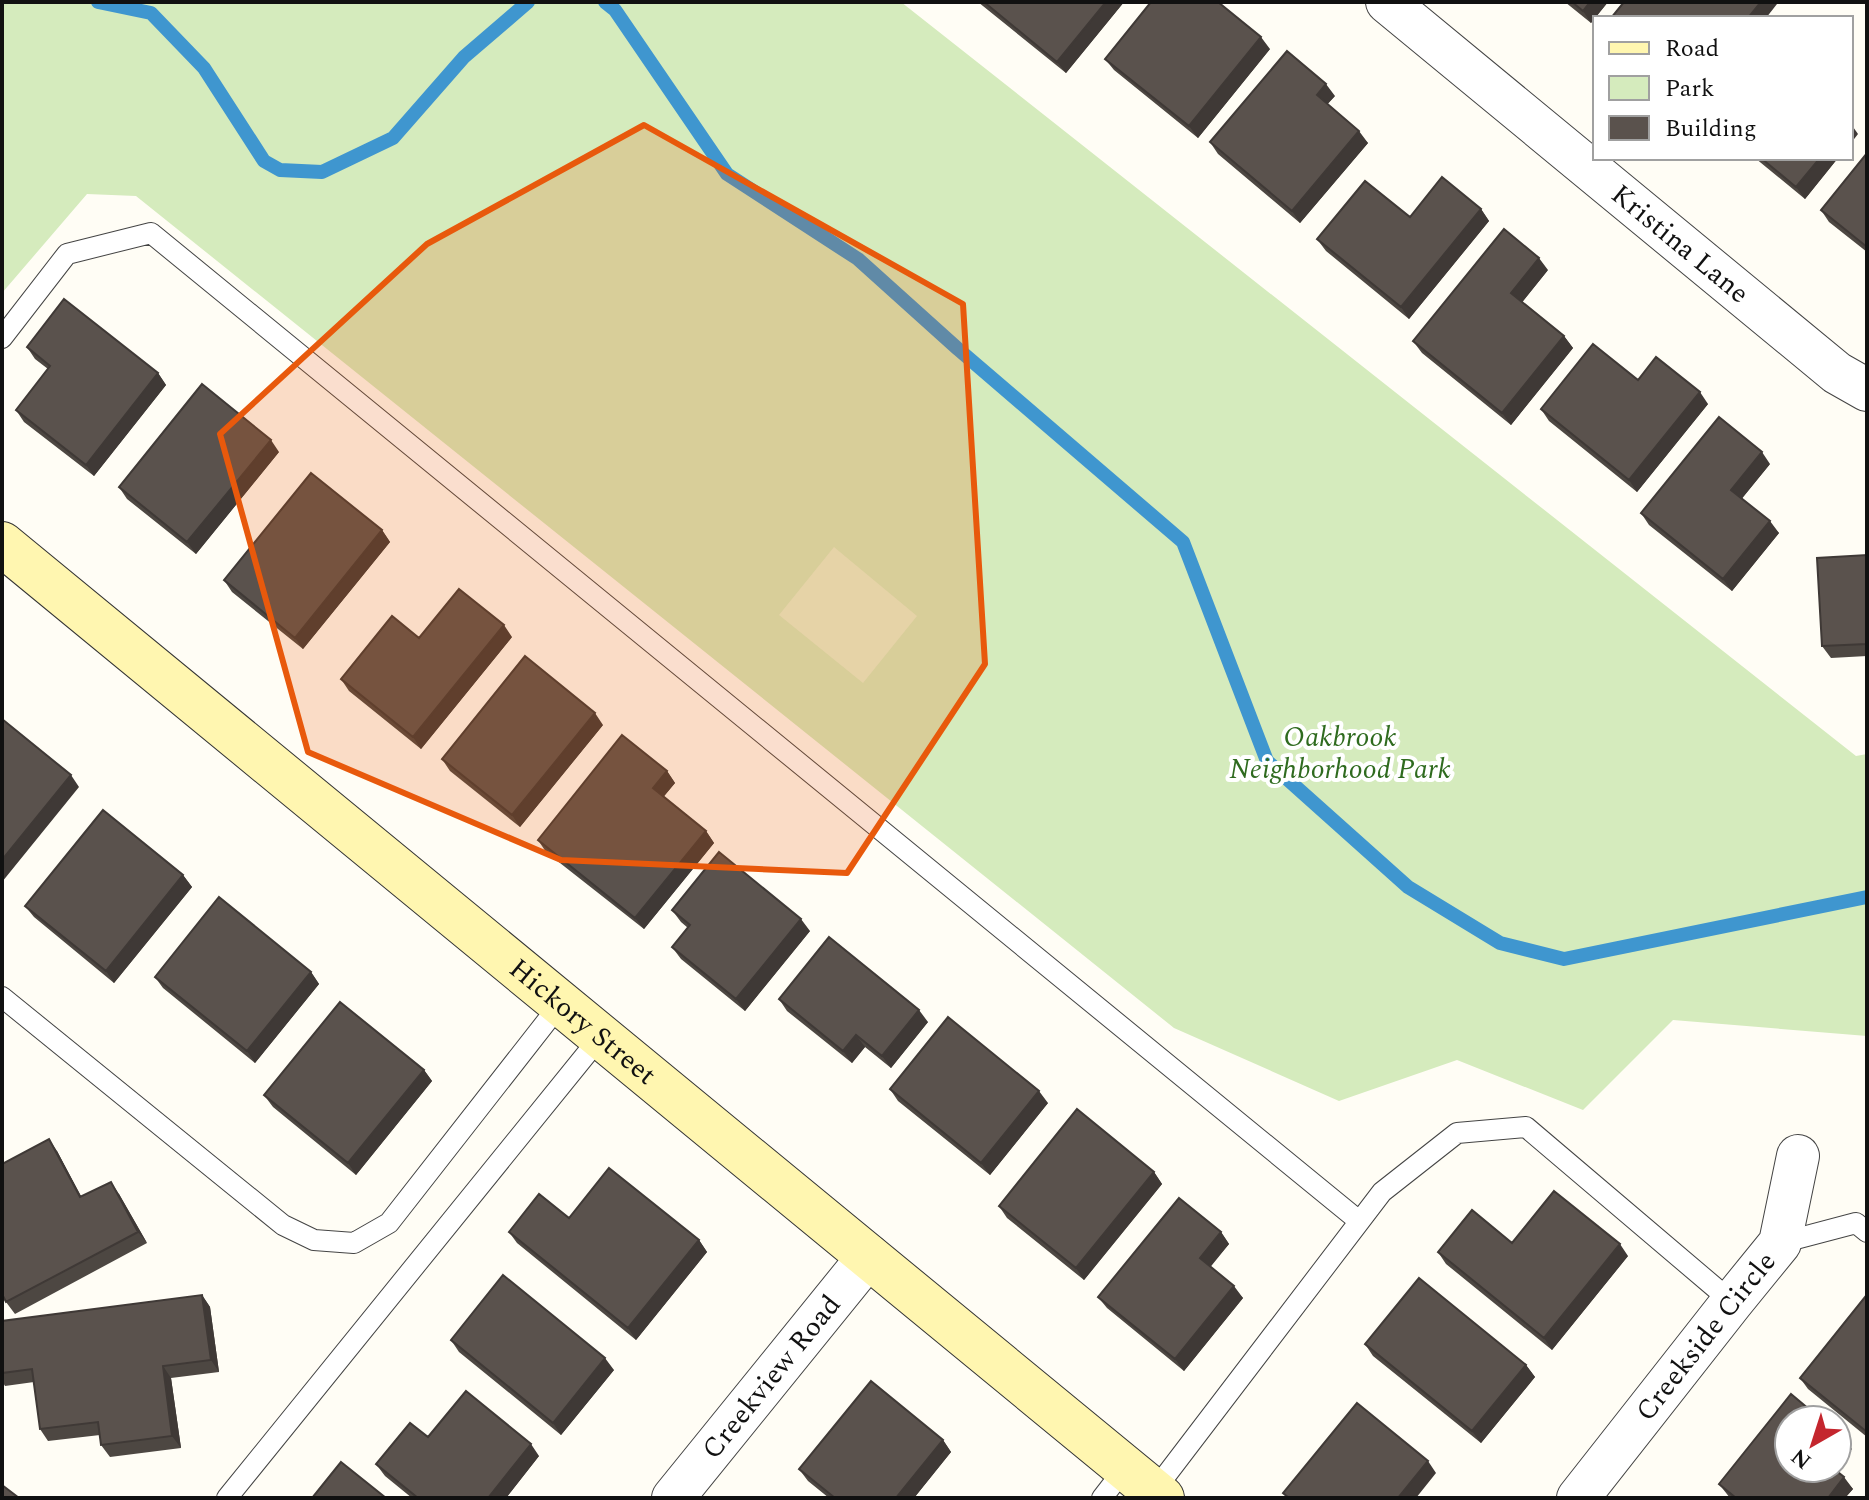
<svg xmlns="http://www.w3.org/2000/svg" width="1869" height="1500" viewBox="0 0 1869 1500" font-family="Spectral,serif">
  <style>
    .green { fill: #d5ebbd }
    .pitch { fill: #e6f2cf }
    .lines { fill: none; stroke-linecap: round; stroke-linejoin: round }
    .stream { stroke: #3f96cf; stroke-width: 14 }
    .lane-casing { stroke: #444; stroke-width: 22 }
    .street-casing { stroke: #444; stroke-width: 44 }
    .secondary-casing { stroke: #333; stroke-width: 46 }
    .lane { stroke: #fff; stroke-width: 20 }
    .street { stroke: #fff; stroke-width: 42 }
    .secondary { stroke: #fff6b0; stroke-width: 44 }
    .wall { fill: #4d4742 }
    .shaded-wall { fill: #3f3936 }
    .building { fill: #5a524d; stroke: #3f3936; stroke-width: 2 }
    .marked { fill: #e8590c; fill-opacity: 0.2; stroke: #e8590c; stroke-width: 6; stroke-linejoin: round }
    .labels { text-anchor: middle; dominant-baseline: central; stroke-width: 8; stroke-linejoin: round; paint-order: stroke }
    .street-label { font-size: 28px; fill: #111; stroke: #fff }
    .park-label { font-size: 28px; font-style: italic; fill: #2f6b1f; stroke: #fff }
  </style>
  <rect width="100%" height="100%" fill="#fffdf5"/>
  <path class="green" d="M2 2H901L1856 756 1867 754V1036L1673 1020 1583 1110 1457 1060 1339 1101 1174 1028 136 196 87 194 2 293Z"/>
  <path class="pitch" d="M834 547 917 616 863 683 779 615Z"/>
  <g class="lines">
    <path class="stream" d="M98 2 151 13 204 68 264 161 280 170 322 172 393 138 464 57 528 2
      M605 2 615 10 727 174 858 259 958 349 1183 542 1267 761 1408 887 1500 943 1564 959 1867 897"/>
    <defs>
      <path id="lane" d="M2 338 67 254 151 233 1359 1221
        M2 997 283 1225 314 1240 354 1243 389 1223 561 1003
        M1780 1243 1856 1223 1867 1232
        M1154 1491 1382 1192 1457 1133 1526 1127 1732 1302
        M227 1498 601 1036
        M1102 1498 1126 1467"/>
      <g id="street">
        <path id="s1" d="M1387 2 1837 373 1867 390"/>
        <path id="s2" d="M673 1498 869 1256"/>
        <path id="s3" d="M1578 1498 1732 1302 1780 1243 1798 1156"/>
      </g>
      <g id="secondary">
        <path id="s4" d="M2 544 1162 1498"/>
      </g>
    </defs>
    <use href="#lane" class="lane-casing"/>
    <use href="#street" class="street-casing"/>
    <use href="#secondary" class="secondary-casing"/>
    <use href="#lane" class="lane"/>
    <use href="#street" class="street"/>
    <use href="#secondary" class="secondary"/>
  </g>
  <path class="wall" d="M978 2H1124L1066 73Z
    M1565 2H1608L1591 23Z
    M1270 49 1198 138 1114 70 1105 59Z
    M1335 96 1327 104 1368 143 1300 223 1218 154 1210 142Z
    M1867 153V252L1829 222 1821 210Z
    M1755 158H1838L1805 199Z
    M1481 209 1489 221 1409 319 1326 251 1317 239 1410 217Z
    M1548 270 1522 302 1564 336 1573 348 1511 425 1422 353 1413 341Z
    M27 347 158 373 166 385 94 476 24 422 16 410 48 369 35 359Z
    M1638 380 1708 404 1637 492 1549 421 1541 409Z
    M279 452 196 554 127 499 119 487Z
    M1770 464 1742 498 1779 533 1732 591 1649 525 1641 513Z
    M382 530 390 542 303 649 232 592 224 580Z
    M1867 555V656L1831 658 1822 646Z
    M512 637 421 749 349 691 341 679Z
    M603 725 520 827 450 771 442 759Z
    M667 771 675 783 663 797 706 831 714 843 644 929 546 852 538 840Z
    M183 875 192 887 114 983 34 917 25 906Z
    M672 910 810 931 745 1011 681 959 672 947 688 928 681 922Z
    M311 972 319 984 255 1063 163 988 155 977Z
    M779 999 928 1022 891 1068 865 1047 852 1063 787 1011Z
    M424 1070 432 1081 356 1175 273 1107 264 1095Z
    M890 1089 1048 1103 990 1175 898 1101Z
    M57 1151 81 1197 119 1194 147 1243 15 1314 6 1302Z
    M1154 1172 1162 1184 1084 1280 1007 1218 999 1206Z
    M569 1218 699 1240 707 1252 636 1340 517 1243 509 1232Z
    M1221 1232 1229 1244 1210 1266 1243 1298 1184 1371 1107 1308 1098 1297Z
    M1512 1243 1628 1256 1552 1350 1446 1264 1438 1252Z
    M202 1295 210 1307 219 1372 171 1378 181 1448 110 1457 101 1445 100 1435 48 1441 40 1429 34 1382 5 1386 2 1381V1321Z
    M1867 1299V1437L1808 1389 1800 1378Z
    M451 1340 614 1370 561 1435 459 1352Z
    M1365 1344 1526 1365 1535 1377 1481 1443 1373 1356Z
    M428 1437 539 1456 506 1498H412L385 1476 376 1464Z
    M943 1440 951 1452 914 1498H829L808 1481 799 1469Z
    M1789 1468H1837L1836 1470 1853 1489 1845 1498H1730L1719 1484Z"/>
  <path class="shaded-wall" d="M1106 2H1124L1066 73 1057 62Z
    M1590 2H1608L1591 23 1583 11Z
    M1761 2H1775L1777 4 1766 18H1748Z
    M1261 37 1270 49 1198 138 1189 126Z
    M1326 84 1335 96 1325 107 1317 95Z
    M1851 124 1858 134 1851 143Z
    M1359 131 1368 143 1300 223 1292 211Z
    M1820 158H1838L1805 199 1796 187Z
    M1481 209 1489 221 1409 319 1401 307Z
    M1539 258 1548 270 1520 305 1511 293Z
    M1564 336 1573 348 1511 425 1502 413Z
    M158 373 166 385 94 476 86 465Z
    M1700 392 1708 404 1637 492 1629 480Z
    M271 440 279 452 196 554 187 542Z
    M1762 452 1770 464 1740 501 1731 490Z
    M1770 521 1779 533 1732 591 1723 579Z
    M382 530 390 542 303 649 295 638Z
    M504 625 512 637 421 749 413 737Z
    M595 713 603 725 520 827 512 815Z
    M667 771 675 783 661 800 653 788Z
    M71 775 79 787 2 882V860Z
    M706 831 714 843 644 929 635 918Z
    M183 875 192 887 114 983 106 971Z
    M801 919 810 931 745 1011 736 999Z
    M311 972 319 984 255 1063 247 1051Z
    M919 1010 928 1022 891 1068 882 1056Z
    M856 1035 865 1047 852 1063 843 1051Z
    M424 1070 432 1081 356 1175 348 1163Z
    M1039 1091 1048 1103 990 1175 981 1163Z
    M49 1139 57 1151 88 1209 80 1197Z
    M1154 1172 1162 1184 1084 1280 1076 1268Z
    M111 1182 119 1194 147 1243 138 1232Z
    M1221 1232 1229 1244 1208 1270 1200 1258Z
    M699 1240 707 1252 636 1340 628 1328Z
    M1620 1244 1628 1256 1552 1350 1544 1338Z
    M1234 1286 1243 1298 1184 1371 1175 1359Z
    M202 1295 210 1307 219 1372 211 1360Z
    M605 1358 614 1370 561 1435 553 1423Z
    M1526 1365 1535 1377 1481 1443 1472 1431Z
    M163 1366 171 1378 181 1448 172 1436Z
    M1844 1437 1852 1449 1837 1468V1446Z
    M943 1440 951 1452 914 1498H896Z
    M531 1444 539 1456 506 1498H488Z
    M1428 1461 1436 1473 1416 1498H1398Z
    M1844 1477 1853 1489 1845 1498H1828Z"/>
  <path class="building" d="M984 2H1106L1057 62Z
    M1151 2H1218L1261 37 1189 126 1105 59Z
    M1572 2H1590L1583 11Z
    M1624 2H1761L1748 18H1611Z
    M1287 51 1326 84 1317 95 1359 131 1292 211 1210 142Z
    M1867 153V247L1821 210Z
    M1761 158H1820L1796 187Z
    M1442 177 1481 209 1401 307 1317 239 1365 181 1410 217Z
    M1504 229 1539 258 1511 293 1564 336 1502 413 1413 341Z
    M64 299 158 373 86 465 16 410 50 366 27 347Z
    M1593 344 1638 380 1656 357 1700 392 1629 480 1541 409Z
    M202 384 271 440 187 542 119 487Z
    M1719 417 1762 452 1731 490 1770 521 1723 579 1641 513Z
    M311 473 382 530 295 638 224 580Z
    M1867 555V644L1822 646 1817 558Z
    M459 589 504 625 413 737 341 679 392 616 419 638Z
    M525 656 595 713 512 815 442 759Z
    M2 719 71 775 2 860Z
    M622 735 667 771 653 788 706 831 635 918 538 840Z
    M103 810 183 875 106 971 25 906Z
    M719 852 801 919 736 999 672 947 690 925 672 910Z
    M219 897 311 972 247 1051 155 977Z
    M829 937 919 1010 882 1056 856 1035 843 1051 779 999Z
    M340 1002 424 1070 348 1163 264 1095Z
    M948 1017 1039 1091 981 1163 890 1089Z
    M1077 1109 1154 1172 1076 1268 999 1206Z
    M49 1139 80 1197 111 1182 138 1232 6 1302 2 1294V1164Z
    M609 1168 699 1240 628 1328 509 1232 539 1194 569 1218Z
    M1554 1191 1620 1244 1544 1338 1438 1252 1472 1210 1512 1243Z
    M1179 1198 1221 1232 1200 1258 1234 1286 1175 1359 1098 1297Z
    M503 1275 605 1358 553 1423 451 1340Z
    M1419 1278 1526 1365 1472 1431 1365 1344Z
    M202 1295 211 1360 163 1366 172 1436 101 1445 98 1422 40 1429 32 1369 2 1373V1321Z
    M1865 1297 1867 1299V1432L1800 1378Z
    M871 1381 943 1440 896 1498H835L799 1469Z
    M466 1391 531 1444 488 1498H418L376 1464 410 1423 428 1437Z
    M1791 1394 1822 1420H1789V1468H1833L1844 1477 1828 1498H1736L1719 1484Z
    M1357 1403 1428 1461 1398 1498H1289L1283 1493Z
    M1837 1432 1844 1437 1837 1446Z
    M341 1462 386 1498H312Z
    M2 1485 19 1498H2Z"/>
  <path class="marked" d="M644 125 963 304 985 664 847 873 561 860 308 752 220 434 427 244Z"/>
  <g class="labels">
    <g class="street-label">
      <text stroke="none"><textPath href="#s1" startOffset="380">Kristina Lane</textPath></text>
      <text stroke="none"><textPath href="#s4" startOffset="752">Hickory Street</textPath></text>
      <text stroke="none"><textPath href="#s3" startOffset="206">Creekside Circle</textPath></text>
      <text stroke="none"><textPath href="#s2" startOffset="156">Creekview Road</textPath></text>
    </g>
    <g class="park-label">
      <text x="1340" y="737">Oakbrook<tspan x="1340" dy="32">Neighborhood Park</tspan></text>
    </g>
  </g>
  <rect width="1869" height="1500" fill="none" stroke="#111111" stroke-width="8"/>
  <rect x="1593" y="16" width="260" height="144" fill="#ffffff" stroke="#a0a0a0" stroke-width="2"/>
  <rect x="1609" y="42" width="40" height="12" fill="#fff6b0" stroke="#a0a0a0" stroke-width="2"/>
  <text x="1665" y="56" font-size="24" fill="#111111">Road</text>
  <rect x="1609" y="76" width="40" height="24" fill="#d5ebbd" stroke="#a0a0a0" stroke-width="2"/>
  <text x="1665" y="96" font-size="24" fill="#111111">Park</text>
  <rect x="1609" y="116" width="40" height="24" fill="#5a524d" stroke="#a0a0a0" stroke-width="2"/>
  <text x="1665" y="136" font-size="24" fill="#111111">Building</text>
  <g transform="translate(1813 1444) rotate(219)"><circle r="38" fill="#ffffff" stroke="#a0a0a0" stroke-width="2"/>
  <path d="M0-6L14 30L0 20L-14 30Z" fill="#c4262e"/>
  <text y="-12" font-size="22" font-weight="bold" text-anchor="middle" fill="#111111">N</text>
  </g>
</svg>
